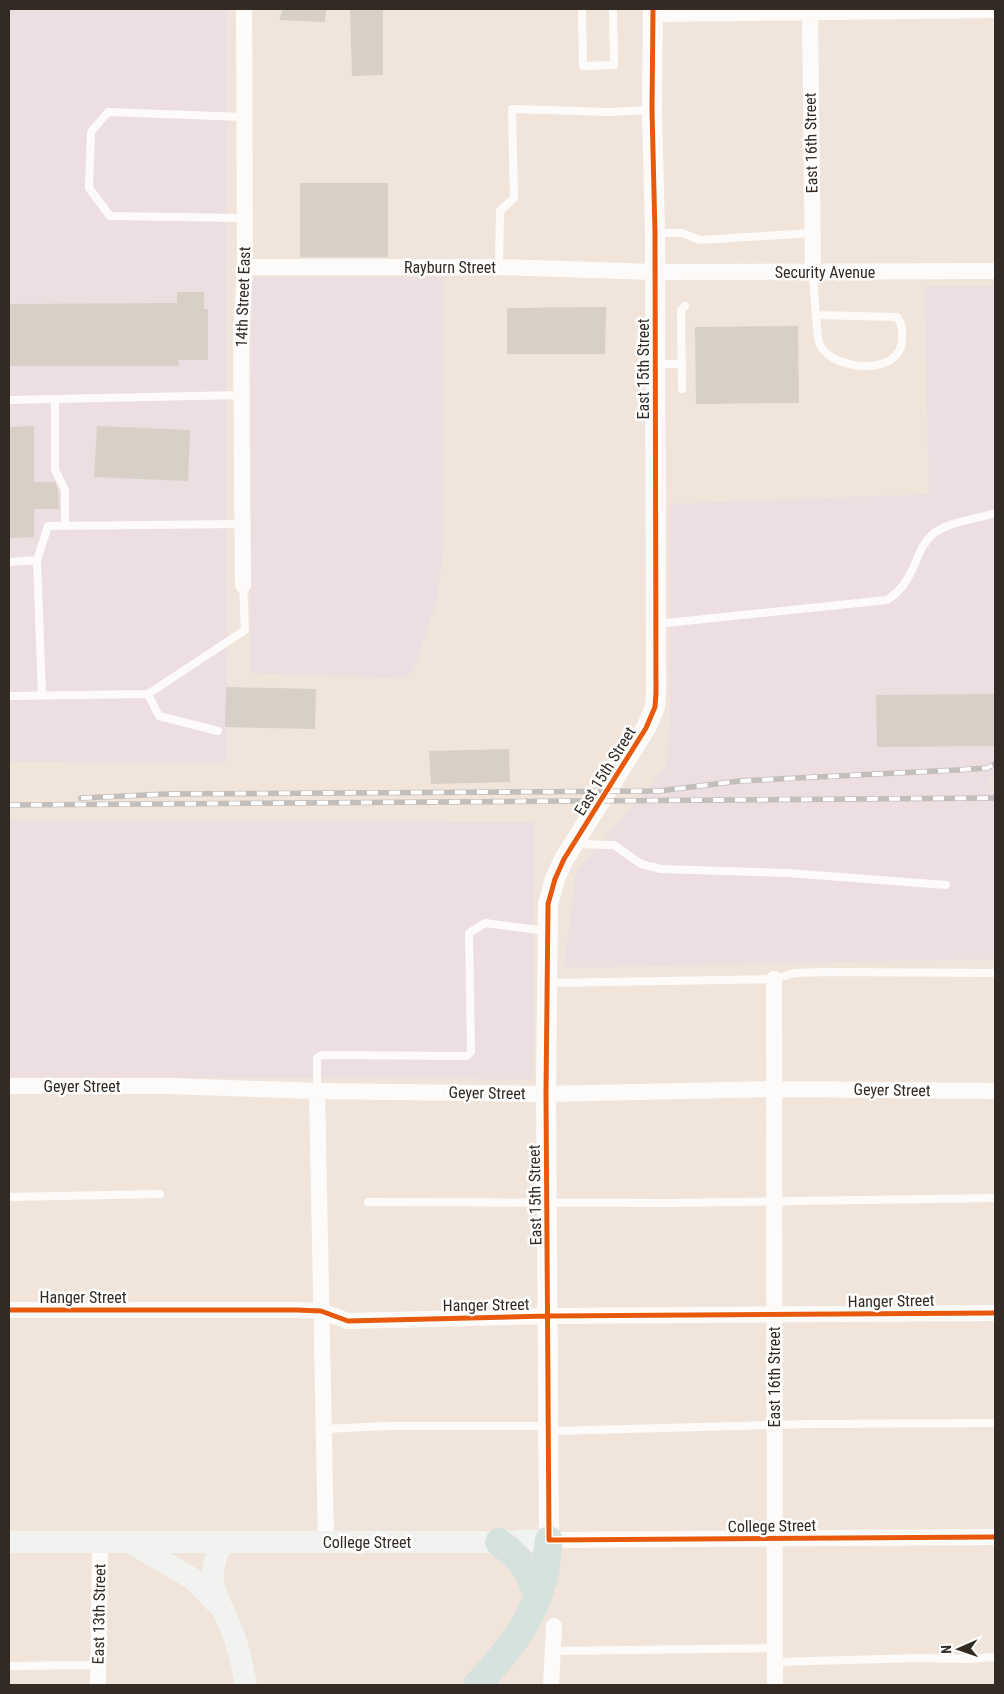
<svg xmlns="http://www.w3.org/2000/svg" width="1004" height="1694" viewBox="0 0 1004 1694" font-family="'Roboto Condensed',sans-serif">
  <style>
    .industrial { fill: #eddee2 }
    .building { fill: #d8cfc7 }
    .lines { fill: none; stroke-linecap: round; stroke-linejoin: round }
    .service { stroke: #fdfbfa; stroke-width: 8 }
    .minor { stroke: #fdfbfa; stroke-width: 16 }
    .tertiary { stroke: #fdfbfa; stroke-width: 20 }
    .secondary { stroke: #f1f3f1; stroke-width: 22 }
    .motorway { stroke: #d5e2dd; stroke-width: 28 }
    .rail-casing { stroke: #c1bebc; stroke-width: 5.5 }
    .rail { stroke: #fff; stroke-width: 4; stroke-dasharray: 11; stroke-linecap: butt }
    .cycleway-casing { stroke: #fff; stroke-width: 8 }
    .cycleway { stroke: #e8590c; stroke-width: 5 }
    .labels { text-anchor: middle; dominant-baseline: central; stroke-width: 5; stroke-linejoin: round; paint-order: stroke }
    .street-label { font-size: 16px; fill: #322a23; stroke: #fff }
  </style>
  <rect width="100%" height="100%" fill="#f1e5db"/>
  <path class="industrial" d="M9 9H227V763L9 762Z
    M251 277H444V543L437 600 417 661 407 679 250 673Z
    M924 286H995V779H987L995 794V959L564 968 576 872 667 766 670 702V504L929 494Z
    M9 820 534 822 533 1079 9 1077Z"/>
  <path class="building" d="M283 9H326L325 22 279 20Z
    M350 9H383V75L352 76Z
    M300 183H388V257H300Z
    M177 292H204V309H208V360H178L179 366H9V304L177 303Z
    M606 307 605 354H507V308Z
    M798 326 799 403 696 404 695 327Z
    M34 426V482H55L58 489 59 509H34V537L9 538V427Z
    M97 426 190 430 188 481 94 477Z
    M226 687 316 689 315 729 225 727Z
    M995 694V746L877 747 876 695Z
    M509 749 510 782 431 784 429 751Z"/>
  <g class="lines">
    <path class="service" d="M582 9 583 66 614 65 613 10
      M244 117 108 112 91 132 89 188 110 216 245 218
      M657 233H682L700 240 812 233
      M499 267 500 211 514 198 512 109 609 112 652 110
      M813 272C814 285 816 336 820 345 834 372 902 376 902 339 902 330 903 325 897 317L816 315
      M656 364H682
      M682 389 681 310 685 306
      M55 399V470L65 490V526
      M9 400 241 395
      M37 560 42 695
      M9 562 37 560 48 526 242 524
      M657 624 887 600C917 581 913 551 933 534 947 522 977 519 995 513
      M148 694 159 716 218 731
      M9 696 148 694 245 630 243 585
      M575 844 614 845 641 864 661 869 788 873 946 885
      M549 983 774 979 795 973 827 972 995 973
      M317 1091V1058L322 1055 467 1056 471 1052 469 933 485 923 547 931
      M9 1197 160 1194
      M368 1202 671 1203 995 1198
      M324 1429 388 1426H545L553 1431 808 1424 995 1423
      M552 1651 775 1648
      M775 1662 919 1658 968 1659 995 1657
      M9 1666 99 1665"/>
    <path class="minor" d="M810 13 813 272
      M653 14 995 10
      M245 267H499L655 272 995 271
      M243 585 241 340 245 267 244 9
      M774 979 775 1685
      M9 1086H169L317 1091 546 1094 775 1089 995 1091
      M317 1091 326 1542
      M9 1310H297L321 1311 348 1321 548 1316 995 1313
      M549 1540 995 1537
      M98 1685 100 1543
      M551 1685 554 1626"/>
    <path class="tertiary" d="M549 1540 546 1094 548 904 555 879 564 859 646 728 655 707 656 693 655 233 652 110 653 9"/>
    <path class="secondary" d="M9 1542H499L549 1540
      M222 1542C201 1586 220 1597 234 1636 240 1652 243 1669 246 1685
      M133 1544 193 1579 216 1603"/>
    <path class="motorway" d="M499 1542C521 1559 529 1569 537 1595
      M477 1685C508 1651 531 1624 544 1578 547 1566 547 1552 549 1540"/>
    <defs>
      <path id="rail" d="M81 798 167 794 659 791 739 781 957 770 987 768 995 764
        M9 805 995 798"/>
    </defs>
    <use href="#rail" class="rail-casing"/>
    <use href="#rail" class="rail"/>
    <defs>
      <path id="cycleway" d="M653 9 652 110 655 233 656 693 655 707 646 728 564 859 555 879 548 904 546 1094 549 1540 995 1537
        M9 1310H297L321 1311 348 1321 548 1316 995 1313"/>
    </defs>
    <use href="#cycleway" class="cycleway-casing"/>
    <use href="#cycleway" class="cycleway"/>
  </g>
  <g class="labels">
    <g class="street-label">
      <text transform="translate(811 143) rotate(-91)">East 16th Street</text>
      <text x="450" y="267">Rayburn Street</text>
      <text x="825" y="272">Security Avenue</text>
      <text transform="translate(243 297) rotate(-88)">14th Street East</text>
      <text transform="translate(643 369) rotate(-90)">East 15th Street</text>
      <text transform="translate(605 771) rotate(-58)">East 15th Street</text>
      <text x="82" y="1086">Geyer Street</text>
      <text transform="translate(892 1090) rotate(1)">Geyer Street</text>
      <text transform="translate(487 1093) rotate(1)">Geyer Street</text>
      <text transform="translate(535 1195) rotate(-91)">East 15th Street</text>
      <text x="83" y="1297">Hanger Street</text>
      <text transform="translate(891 1301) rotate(-1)">Hanger Street</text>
      <text transform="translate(486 1305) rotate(-1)">Hanger Street</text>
      <text transform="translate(774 1377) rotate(-90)">East 16th Street</text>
      <text transform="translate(772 1526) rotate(-1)">College Street</text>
      <text x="367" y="1542">College Street</text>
      <text transform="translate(99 1614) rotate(-89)">East 13th Street</text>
    </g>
  </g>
  <rect width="1004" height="1694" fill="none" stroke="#322a23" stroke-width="20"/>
  <g transform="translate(959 1649) rotate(268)" stroke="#ffffff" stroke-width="4" paint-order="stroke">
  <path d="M0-4L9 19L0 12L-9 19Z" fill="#322a23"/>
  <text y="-8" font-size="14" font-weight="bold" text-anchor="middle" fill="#322a23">N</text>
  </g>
</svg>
